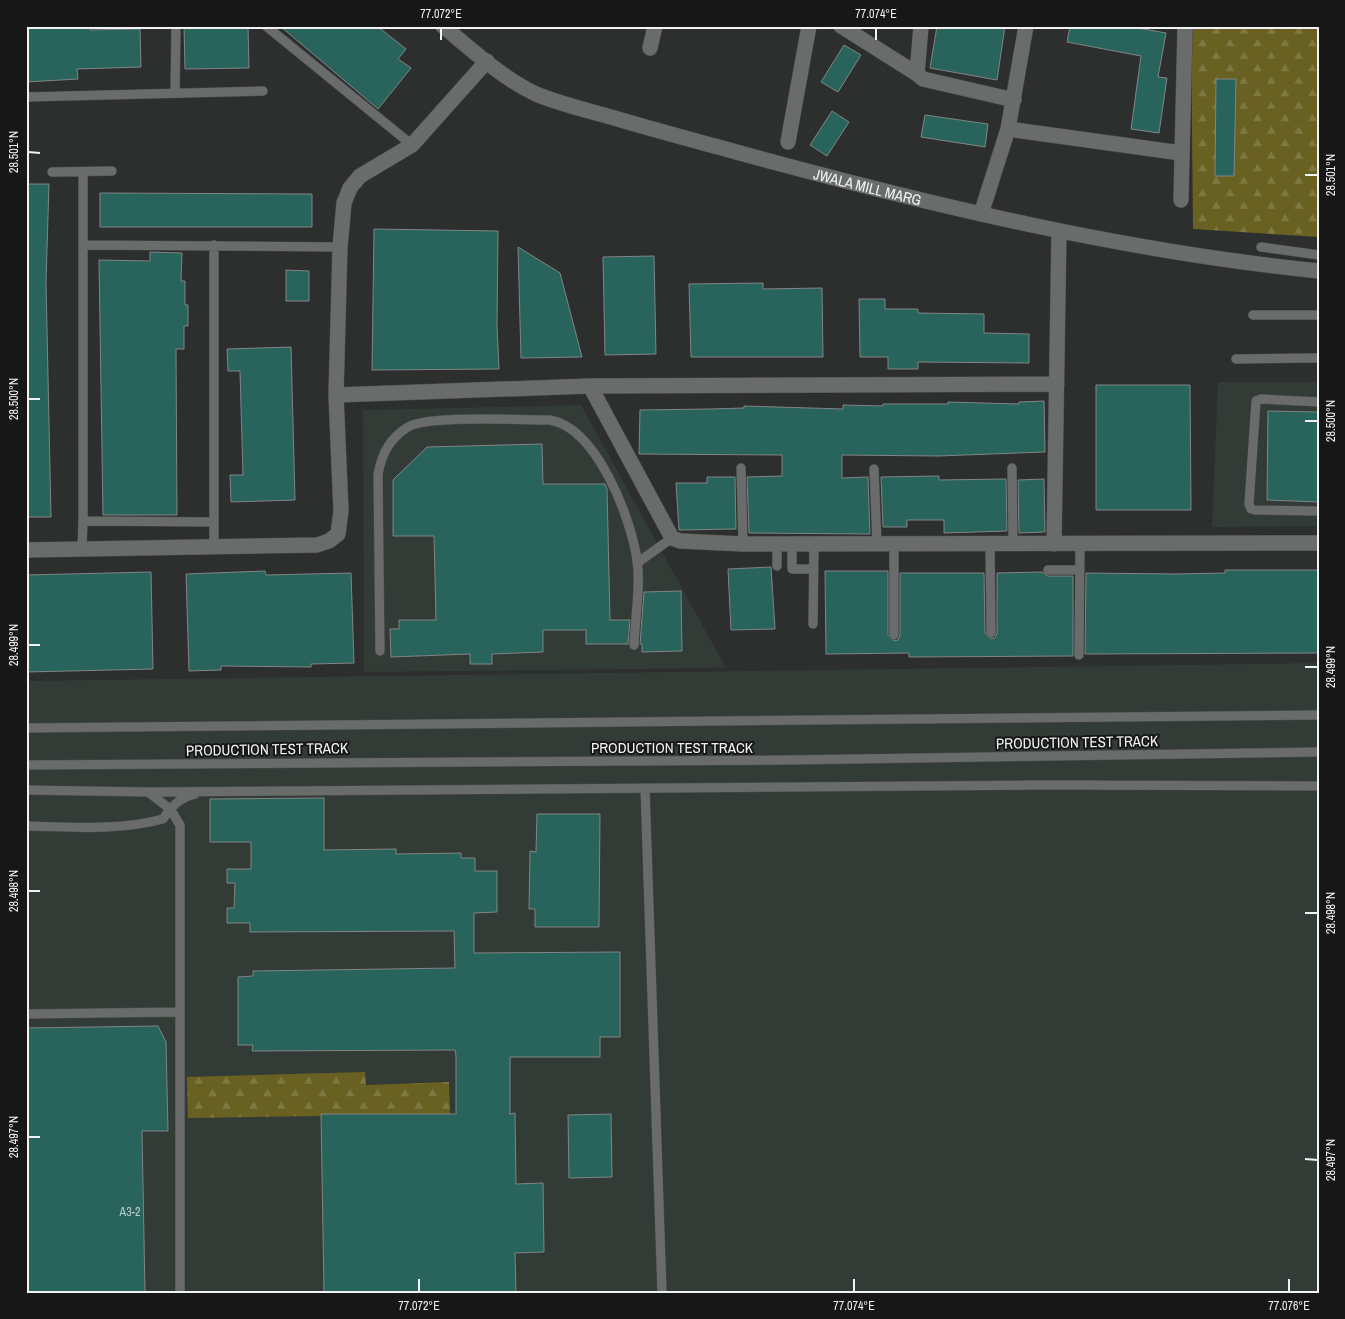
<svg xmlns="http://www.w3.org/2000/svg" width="1345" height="1319" viewBox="0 0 1345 1319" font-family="'Archivo Narrow',sans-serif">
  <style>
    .built { fill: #333b36 }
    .forest { fill: url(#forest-firs) }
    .building { fill: #29645c; stroke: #818584 }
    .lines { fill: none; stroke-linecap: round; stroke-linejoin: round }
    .lane-casing { stroke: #4a4c4b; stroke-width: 10 }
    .street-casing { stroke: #4a4c4b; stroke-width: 16 }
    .secondary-casing { stroke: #4a4c4b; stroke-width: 16 }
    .lane { stroke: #696c6a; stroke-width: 9 }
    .street { stroke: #696c6a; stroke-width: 15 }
    .secondary { stroke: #696c6a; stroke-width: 15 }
    .ticks { fill: none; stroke: #f1f3f2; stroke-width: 2 }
    .labels { text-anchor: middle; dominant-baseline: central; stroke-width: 4; stroke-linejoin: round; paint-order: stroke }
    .number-label { font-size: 12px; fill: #bfcfcc }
    .street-label { font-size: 15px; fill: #f1f3f2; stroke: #161716 }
    .neatline { fill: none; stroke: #f1f3f2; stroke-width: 2 }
    .ticks-label { font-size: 12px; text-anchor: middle; fill: #f1f3f2 }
  </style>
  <defs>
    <pattern id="forest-firs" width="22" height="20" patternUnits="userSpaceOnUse" patternTransform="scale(1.25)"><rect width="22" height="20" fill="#696121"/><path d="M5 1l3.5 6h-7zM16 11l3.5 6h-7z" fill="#7f7842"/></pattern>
  </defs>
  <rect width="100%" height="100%" fill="#2c2f2d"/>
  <path class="built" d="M1218 382H1319V526L1212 527Z
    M581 405 726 668 364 672 363 410Z
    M1319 663V1293H26V681Z"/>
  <path class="forest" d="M1191 26H1319V237L1193 229Z
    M365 1072 366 1085 449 1082 450 1114 188 1118 187 1077Z"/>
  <path class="building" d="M26 26H90V30L140 29 141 67 77 69 78 79 26 82Z
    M184 26H248L249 68 185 69Z
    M280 26H377L406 49 398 59 411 68 378 109Z
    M937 26H1005L997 80 930 68Z
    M1070 26H1127L1166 33 1158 77 1167 78 1159 133 1131 129 1141 56 1067 42Z
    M844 45 861 55 838 92 821 82Z
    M1216 79H1236L1234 176H1215Z
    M832 111 849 122 827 156 810 145Z
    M925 115 988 124 985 147 921 137Z
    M26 184H49L46 282 51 517H27Z
    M100 193 312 194V227H100Z
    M374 229 498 231 497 325 499 369 372 370Z
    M518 247 560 273 582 357 521 358Z
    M150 252 182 253 181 281H185V305H188V326H184V349H176L177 515H103L99 260 150 261Z
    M654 256 656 354 605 355 603 257Z
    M286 270 309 271V301H286Z
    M763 283V289L822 288 823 357H691L689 284Z
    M859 299H885V309H918V313L984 314V333L1029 334V363L918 362V369H888V357H860Z
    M291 347 295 500 231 502 230 475H243L240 371H228L227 349Z
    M1096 385H1190L1191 510H1096Z
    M1044 401 1045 452 938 456 842 455V478L868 477 870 534 749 533 747 477 782 476V455L639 454 640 410 710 409 744 408V406L843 409V405L883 406V404H948V402L1019 404V402Z
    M1268 411 1319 412V502L1267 500Z
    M542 444 543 484H605L607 489 610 620H630L628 644H586V630H543V652L492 654V664H470V654L391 657 390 629H399V620H436L434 536H393V480L427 447Z
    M939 476V480L1006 479 1007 531 944 533V520H907V527H883L881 477Z
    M707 477H735L736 529 679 530 676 483H707Z
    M1044 479 1045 532 1019 533 1018 480Z
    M771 567 775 629 731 630 728 569Z
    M1225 570H1319V653L1085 654 1086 573 1175 574 1225 573Z
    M265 571 266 575 351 573 354 663 311 664V667L221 666V670L189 671 186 574Z
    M825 571H888V635L894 641 898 640 900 635V573H984L985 633 991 639 995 638 997 633V573L1042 572 1048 576H1073V656L909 657V653L826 654Z
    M151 572 153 669 26 672V575Z
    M681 591 682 651 642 652V644H640L644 592Z
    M324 798V850L396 849V854L461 853V858H475V871H497V912L474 913V953L620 952V1037H600V1057H510V1114L515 1113 516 1184 543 1183 544 1252 515 1253 516 1293H324L321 1114H456V1056L455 1050 252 1051 253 1045H238V977L253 976V971L455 968 454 931 250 932V923H227V908H234L235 883H227V869H251V842H210V799Z
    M537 814H600L599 927H535V909H529L530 851 536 852Z
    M158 1026 166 1042 168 1131H142L145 1293H26V1028Z
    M611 1114 612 1177 569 1178 568 1115Z"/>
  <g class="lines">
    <defs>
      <path id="lane" d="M266 26 412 145
        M175 93 176 26
        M26 97 263 91
        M52 172 112 171
        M83 172V521L214 522
        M84 245 340 247
        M214 245V547
        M1261 247 1319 255
        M1253 315H1319
        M1236 359 1319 358
        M1319 402 1261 399 1256 401 1249 504 1251 509 1255 510 1319 511
        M741 468 743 544
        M1012 468 1013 543
        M874 469 877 543
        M792 543V569H814
        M990 543 991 633
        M82 548 83 521
        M637 563 672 538
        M777 566V543
        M1048 570H1080
        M813 624 814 544
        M894 635V543
        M380 651 378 474C382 453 390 438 408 427 428 415 523 420 550 420 597 428 631 518 637 560 641 585 635 619 634 645
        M1079 655 1080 543
        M26 728 1319 715
        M26 765 787 760 1319 752
        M645 788 662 1293
        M26 790 148 792 1044 785 1319 786
        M148 792 170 809 180 825V1293
        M26 826C72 827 118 831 163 819 171 807 180 797 195 794
        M26 1014 179 1012"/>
      <path id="street" d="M841 26 917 74
        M921 26 917 74 923 79 1014 100
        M650 48 655 26
        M1008 129 1181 153
        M788 142 809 26
        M1181 200 1185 26
        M981 214 1008 129 1026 26
        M590 386 672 538 680 541 743 544 1319 543
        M336 395 590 386 1057 384
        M1054 544 1059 231
        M26 550 317 545 329 541 338 534 341 511 336 395 340 247 344 203 350 188 360 176 412 145 487 61"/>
      <g id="secondary">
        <path id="s1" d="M443 26C472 50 502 78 536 94 560 104 586 110 611 117 654 130 697 141 740 153 930 205 1122 251 1319 271"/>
      </g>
    </defs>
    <use href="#lane" class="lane-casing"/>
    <use href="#street" class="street-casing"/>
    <use href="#secondary" class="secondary-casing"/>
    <use href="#lane" class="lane"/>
    <use href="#street" class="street"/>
    <use href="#secondary" class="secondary"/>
  </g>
  <path class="ticks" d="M441 40V28M876 40V28M28 152 40 153M1305 175H1318M28 399H40M1305 421H1318M28 645H40M1305 667H1318M28 891H40M1305 913H1318M28 1137H40M1305 1159 1318 1160M419 1292V1279M854 1292V1279M1289 1292V1279"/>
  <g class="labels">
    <g class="number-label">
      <text x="130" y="1212">A3-2</text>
    </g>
    <g class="street-label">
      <text stroke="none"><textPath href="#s1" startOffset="460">JWALA MILL MARG</textPath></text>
      <text transform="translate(1077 742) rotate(-1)">PRODUCTION TEST TRACK</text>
      <text x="672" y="747">PRODUCTION TEST TRACK</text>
      <text transform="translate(267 749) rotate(-1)">PRODUCTION TEST TRACK</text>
    </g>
  </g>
  <rect width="1345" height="1319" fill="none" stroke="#161716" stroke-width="55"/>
  <rect x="28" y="28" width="1290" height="1264" class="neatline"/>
  <g class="ticks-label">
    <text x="441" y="18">77.072°E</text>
    <text x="876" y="18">77.074°E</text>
    <text transform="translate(14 152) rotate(-90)" y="4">28.501°N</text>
    <text transform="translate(1331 175) rotate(-90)" y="4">28.501°N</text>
    <text transform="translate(14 399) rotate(-90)" y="4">28.500°N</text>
    <text transform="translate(1331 421) rotate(-90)" y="4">28.500°N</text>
    <text transform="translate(14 645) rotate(-90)" y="4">28.499°N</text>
    <text transform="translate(1331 667) rotate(-90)" y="4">28.499°N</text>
    <text transform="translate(14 891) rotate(-90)" y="4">28.498°N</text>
    <text transform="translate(1331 913) rotate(-90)" y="4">28.498°N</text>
    <text transform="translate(14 1137) rotate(-90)" y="4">28.497°N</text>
    <text transform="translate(1331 1160) rotate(-90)" y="4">28.497°N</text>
    <text x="419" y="1310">77.072°E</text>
    <text x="854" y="1310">77.074°E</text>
    <text x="1289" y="1310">77.076°E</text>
  </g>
</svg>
